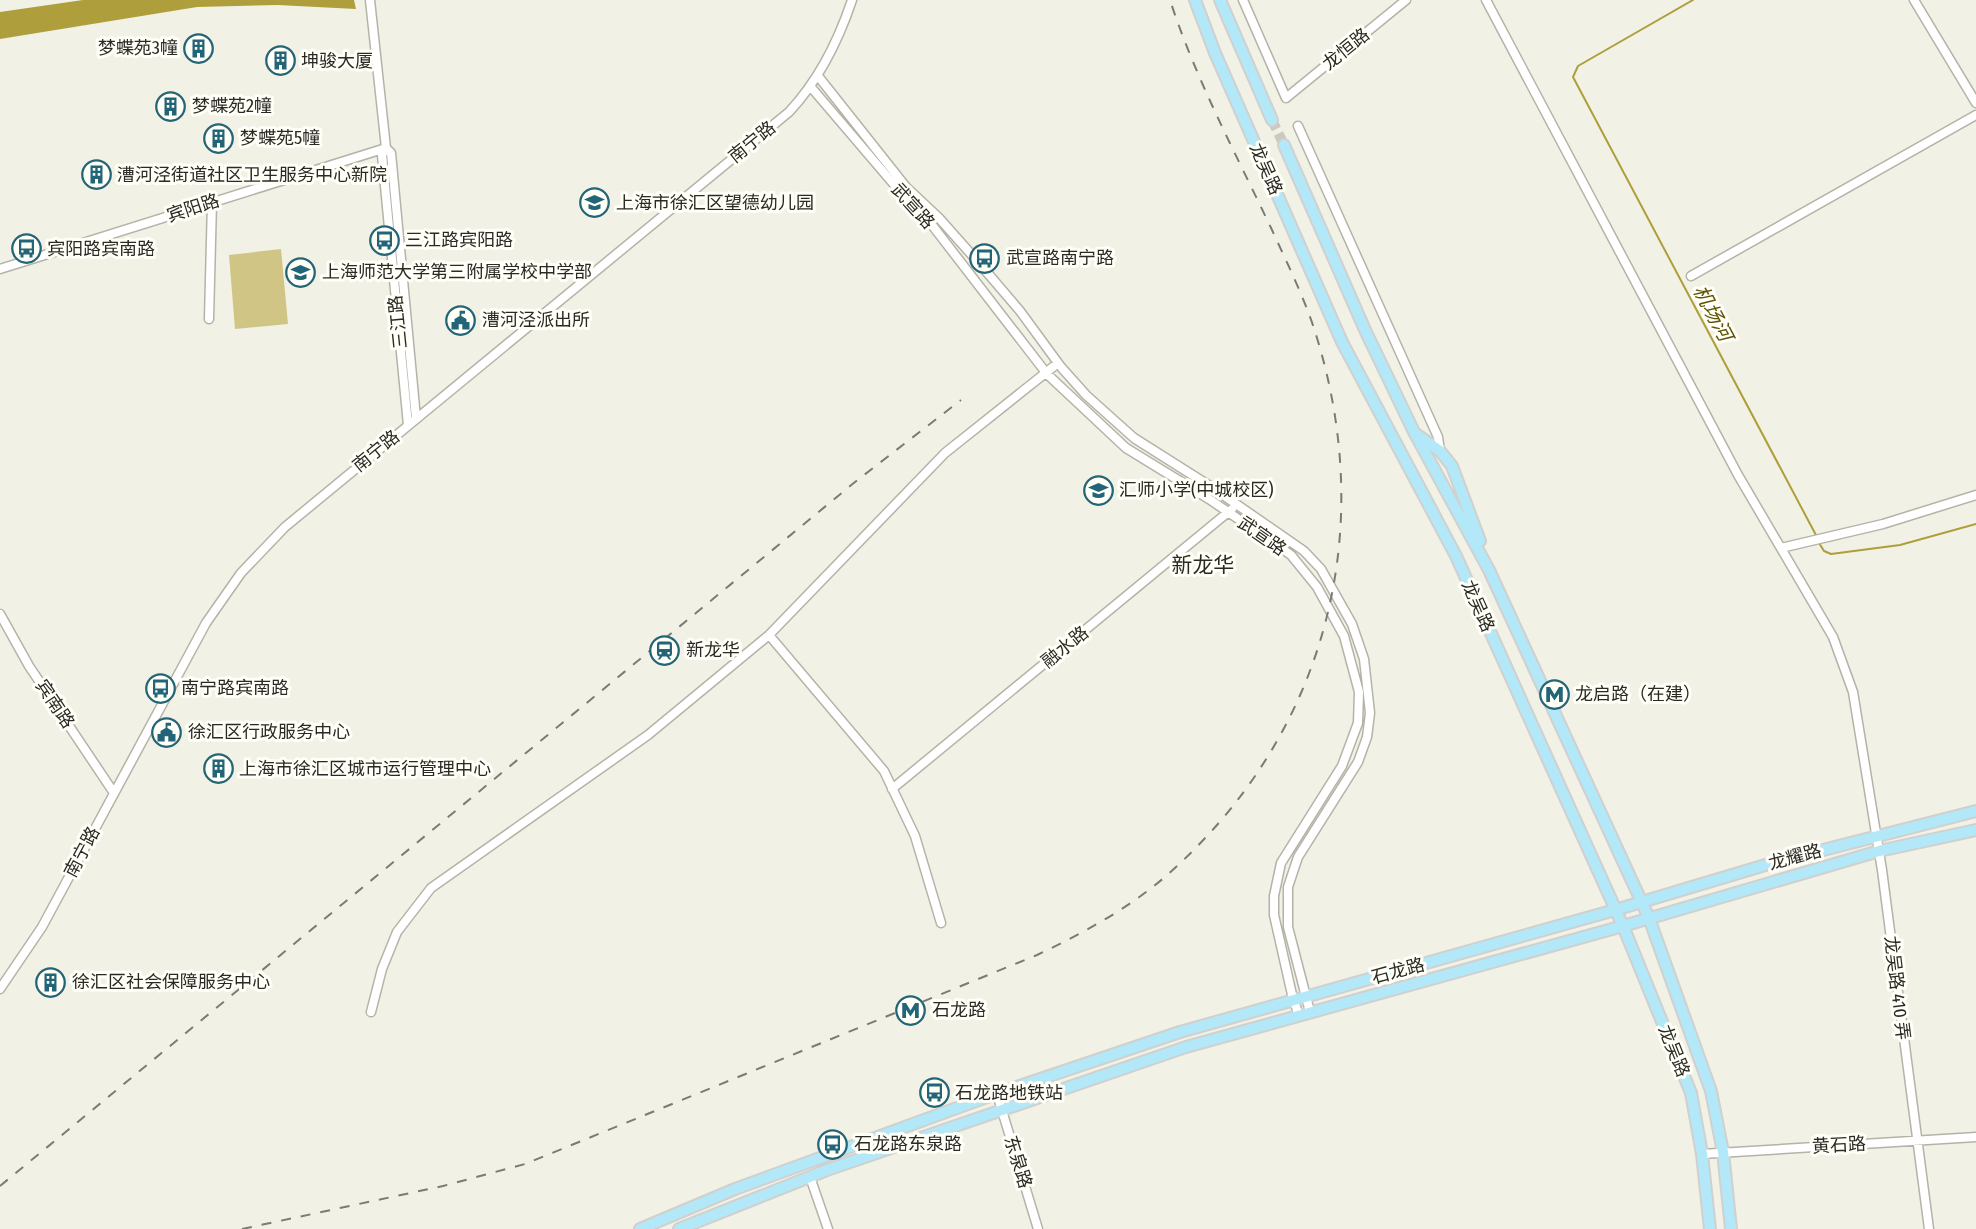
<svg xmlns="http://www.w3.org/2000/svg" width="1976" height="1229" viewBox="0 0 1976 1229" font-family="'Fira Sans Condensed','Noto Sans SC',sans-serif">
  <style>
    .green { fill: #d0c584 }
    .water { fill: #ae9e3c }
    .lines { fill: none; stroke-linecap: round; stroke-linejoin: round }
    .stream { stroke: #ae9e3c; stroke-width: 2 }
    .major-tunnel { stroke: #cac9bf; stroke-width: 10; stroke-dasharray: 10 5; stroke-linecap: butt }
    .minor-casing { stroke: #b5b3a8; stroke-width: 11 }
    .major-casing { stroke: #d0d0cf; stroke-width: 14 }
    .minor { stroke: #fff; stroke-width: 8 }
    .major { stroke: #b3e8f9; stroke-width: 10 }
    .rail { stroke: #7b7b73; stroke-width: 2; stroke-dasharray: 10 10; stroke-linecap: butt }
    .labels { text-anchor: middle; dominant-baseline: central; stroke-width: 6; stroke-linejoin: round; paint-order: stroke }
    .poi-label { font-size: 18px; fill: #2a2a25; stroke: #fffef7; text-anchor: start }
    .street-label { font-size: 18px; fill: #2a2a25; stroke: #fffef7 }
    .water-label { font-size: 20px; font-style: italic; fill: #5e5204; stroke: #fffef7 }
    .quarter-label { font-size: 21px; fill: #2a2a25; stroke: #fffef7 }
  </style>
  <rect width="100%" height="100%" fill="#f2f1e5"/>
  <path class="green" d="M281 249 288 324 235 329 229 255Z"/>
  <path class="water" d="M83 0H354L356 9 278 5 197 7 0 39V12Z"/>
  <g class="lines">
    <path class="stream" d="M1693 0 1578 66 1573 77 1817 537
      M1819 543 1824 551 1831 554 1900 545 1976 524"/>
    <path class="major-tunnel" d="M1272 120 1284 145"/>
    <defs>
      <path id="minor" d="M370 0 386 148 391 153 416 418
        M1243 0 1286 98 1406 0
        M1486 0 1738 475 1833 637 1853 692 1882 870 1929 1229
        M1914 0 1976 103
        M818 76 906 187 939 218 979 263 1020 311 1061 367 1086 395 1134 438 1213 488 1304 551 1321 569 1352 624 1364 659 1370 713 1367 737 1358 762 1298 857 1288 887V927L1310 1012
        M810 86 909 202 932 225 1047 374 1126 448 1209 499 1291 555 1317 587 1344 636 1359 692 1358 723 1342 766 1281 863 1274 896V915L1293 999 1299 1015
        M1298 126 1438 437 1440 451
        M386 148 382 155 408 425
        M0 269 386 148
        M1691 276 1976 115
        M209 319 212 202
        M1781 548 1883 524 1976 495
        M0 614 29 666 114 793
        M769 635 884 771 915 836 941 923
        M892 789 1232 509
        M0 989 42 927 206 623 241 573 285 527 789 112C819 80 838 42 852 0
        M371 1012 382 969 397 932 431 888 648 735 769 635 945 453 1058 363
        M997 1094 1038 1229
        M1702 1154 1976 1137
        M810 1177 828 1229"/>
      <path id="major" d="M1195 0 1215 53 1342 342 1456 556 1623 926 1691 1093 1702 1154 1710 1229
        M1220 0 1272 120
        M1284 145 1365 330 1414 432 1489 570 1649 918 1711 1091 1723 1152 1731 1229
        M1416 434 1440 451 1452 466 1480 541
        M640 1229 735 1189 987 1097 1180 1032 1615 910 1772 863 1976 811
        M679 1229 827 1170 1186 1047 1623 926 1879 851 1976 830"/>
    </defs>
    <use href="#minor" class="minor-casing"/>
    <use href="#major" class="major-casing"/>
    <use href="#minor" class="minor"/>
    <use href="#major" class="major"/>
    <path class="rail" d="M0 1186 855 482 961 400
      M242 1229 443 1186 525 1164 1037 955C1083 933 1128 909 1166 876 1323 738 1378 538 1317 338 1306 301 1288 265 1272 230 1236 154 1196 80 1170 0"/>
  </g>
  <defs>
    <symbol id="building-ring" viewBox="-11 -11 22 22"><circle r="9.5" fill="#fffef7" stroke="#226578" stroke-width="1.5"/><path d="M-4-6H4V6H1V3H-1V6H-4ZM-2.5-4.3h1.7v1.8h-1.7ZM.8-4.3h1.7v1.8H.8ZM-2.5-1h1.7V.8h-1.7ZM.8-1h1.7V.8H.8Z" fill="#226578"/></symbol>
    <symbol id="school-ring" viewBox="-11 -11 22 22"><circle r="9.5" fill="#fffef7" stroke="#226578" stroke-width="1.5"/><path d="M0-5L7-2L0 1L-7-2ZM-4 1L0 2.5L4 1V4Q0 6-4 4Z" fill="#226578"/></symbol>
    <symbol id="bus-ring" viewBox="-11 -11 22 22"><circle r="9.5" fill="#fffef7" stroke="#226578" stroke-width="1.5"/><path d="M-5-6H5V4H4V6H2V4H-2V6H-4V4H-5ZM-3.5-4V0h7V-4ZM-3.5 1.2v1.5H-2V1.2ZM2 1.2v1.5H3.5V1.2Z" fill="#226578"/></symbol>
    <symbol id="civic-ring" viewBox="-11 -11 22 22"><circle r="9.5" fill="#fffef7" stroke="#226578" stroke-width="1.5"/><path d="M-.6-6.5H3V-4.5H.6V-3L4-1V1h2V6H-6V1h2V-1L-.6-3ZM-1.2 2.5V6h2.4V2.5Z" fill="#226578"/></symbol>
    <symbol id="station-ring" viewBox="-11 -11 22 22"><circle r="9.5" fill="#fffef7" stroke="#226578" stroke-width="1.5"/><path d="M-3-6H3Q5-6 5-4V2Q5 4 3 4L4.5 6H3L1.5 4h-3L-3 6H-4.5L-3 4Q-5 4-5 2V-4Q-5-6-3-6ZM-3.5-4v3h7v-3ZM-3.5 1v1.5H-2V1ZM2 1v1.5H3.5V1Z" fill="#226578"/></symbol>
    <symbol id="metro-ring" viewBox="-11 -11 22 22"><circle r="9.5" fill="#fffef7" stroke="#226578" stroke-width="1.5"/><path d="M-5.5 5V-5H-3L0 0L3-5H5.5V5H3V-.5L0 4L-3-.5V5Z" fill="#226578"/></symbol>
  </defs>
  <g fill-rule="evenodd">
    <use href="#building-ring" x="182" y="32" width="33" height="33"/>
    <use href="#building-ring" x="264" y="44" width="33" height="33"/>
    <use href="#building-ring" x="154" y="90" width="33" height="33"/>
    <use href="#building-ring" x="202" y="122" width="33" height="33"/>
    <use href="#building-ring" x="80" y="158" width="33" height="33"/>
    <use href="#school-ring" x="578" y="186" width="33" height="33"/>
    <use href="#bus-ring" x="368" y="224" width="33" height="33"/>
    <use href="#bus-ring" x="10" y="232" width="33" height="33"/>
    <use href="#bus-ring" x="968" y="242" width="33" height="33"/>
    <use href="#school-ring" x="284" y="256" width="33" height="33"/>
    <use href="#civic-ring" x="444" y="304" width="33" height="33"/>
    <use href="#school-ring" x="1082" y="474" width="33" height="33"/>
    <use href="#station-ring" x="648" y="634" width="33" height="33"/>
    <use href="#bus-ring" x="144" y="672" width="33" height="33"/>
    <use href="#metro-ring" x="1538" y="678" width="33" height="33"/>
    <use href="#civic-ring" x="150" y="716" width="33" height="33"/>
    <use href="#building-ring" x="202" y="752" width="33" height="33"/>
    <use href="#building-ring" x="34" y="966" width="33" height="33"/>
    <use href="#metro-ring" x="894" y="994" width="33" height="33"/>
    <use href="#bus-ring" x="918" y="1076" width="33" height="33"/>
    <use href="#bus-ring" x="816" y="1128" width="33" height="33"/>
  </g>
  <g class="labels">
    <g class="poi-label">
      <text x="178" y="48" text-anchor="end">梦蝶苑3幢</text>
      <text x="301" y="61">坤骏大厦</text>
      <text x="192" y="106">梦蝶苑2幢</text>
      <text x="240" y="138">梦蝶苑5幢</text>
      <text x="117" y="175">漕河泾街道社区卫生服务中心新院</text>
      <text x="616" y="203">上海市徐汇区望德幼儿园</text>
      <text x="405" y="240">三江路宾阳路</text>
      <text x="47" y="249">宾阳路宾南路</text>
      <text x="1006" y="258">武宣路南宁路</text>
      <text x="322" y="272">上海师范大学第三附属学校中学部</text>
      <text x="482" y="320">漕河泾派出所</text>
      <text x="1119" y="490">汇师小学(中城校区)</text>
      <text x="686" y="650">新龙华</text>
      <text x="181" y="688">南宁路宾南路</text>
      <text x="1575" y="694">龙启路（在建）</text>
      <text x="188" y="732">徐汇区行政服务中心</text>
      <text x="239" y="769">上海市徐汇区城市运行管理中心</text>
      <text x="72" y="982">徐汇区社会保障服务中心</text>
      <text x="932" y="1010">石龙路</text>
      <text x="955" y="1093">石龙路地铁站</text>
      <text x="854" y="1144">石龙路东泉路</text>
    </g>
    <g class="street-label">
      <text transform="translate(1346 49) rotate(-39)">龙恒路</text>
      <text transform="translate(752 142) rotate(-39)">南宁路</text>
      <text transform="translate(1266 169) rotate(66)">龙吴路</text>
      <text transform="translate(913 206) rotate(48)">武宣路</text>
      <text transform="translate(193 208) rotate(-18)">宾阳路</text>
      <text transform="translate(398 322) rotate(-96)">三江路</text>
      <text transform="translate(376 451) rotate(-39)">南宁路</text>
      <text transform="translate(1262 536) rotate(35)">武宣路</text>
      <text transform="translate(1478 606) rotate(66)">龙吴路</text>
      <text transform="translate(1065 647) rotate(-39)">融水路</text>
      <text transform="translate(55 704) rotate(56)">宾南路</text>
      <text transform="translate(82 852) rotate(-62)">南宁路</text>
      <text transform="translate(1795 857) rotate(-15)">龙耀路</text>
      <text transform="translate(1398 971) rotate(-15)">石龙路</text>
      <text transform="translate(1897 988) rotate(83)">龙吴路 410 弄</text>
      <text transform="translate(1674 1051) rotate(68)">龙吴路</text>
      <text transform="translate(1839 1145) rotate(-3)">黄石路</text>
      <text transform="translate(1018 1162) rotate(73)">东泉路</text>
    </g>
    <g class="water-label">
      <text transform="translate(1713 313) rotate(62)">机场河</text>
    </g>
    <g class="quarter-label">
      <text x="1203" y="565">新龙华</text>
    </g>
  </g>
</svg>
